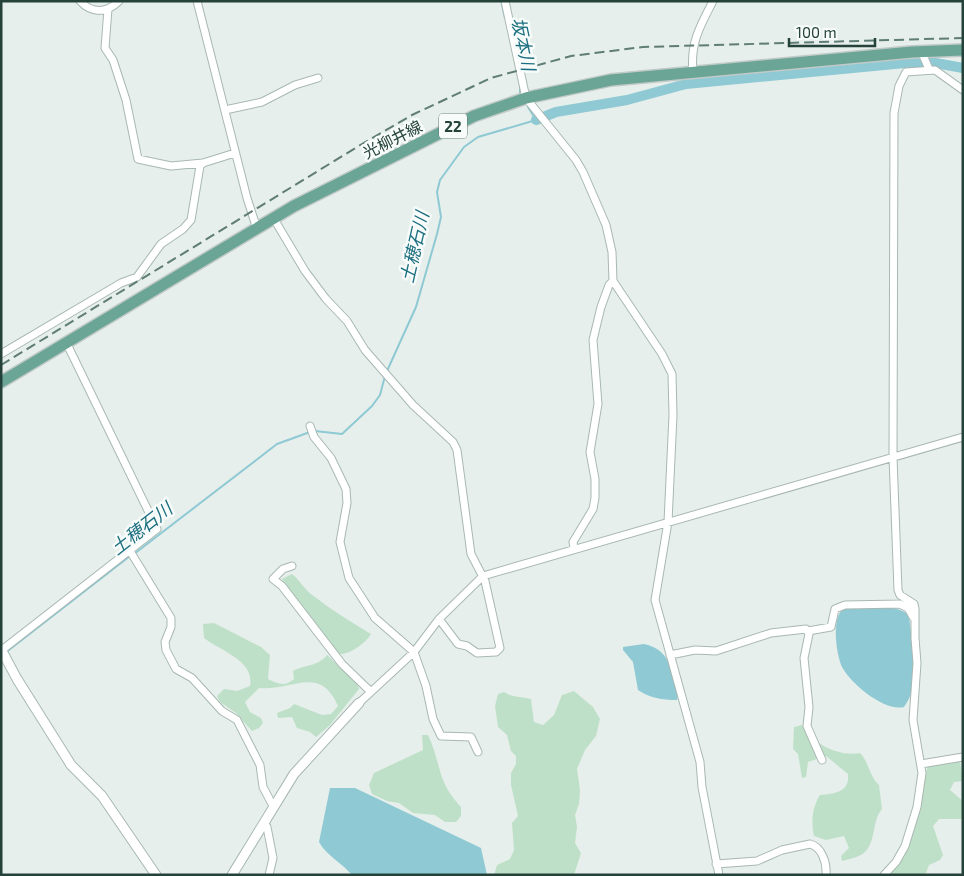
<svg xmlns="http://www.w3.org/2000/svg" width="964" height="876" viewBox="0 0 964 876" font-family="'Exo 2','Noto Sans JP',sans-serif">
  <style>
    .green { fill: #bfe0c8 }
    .water { fill: #8ec9d4 }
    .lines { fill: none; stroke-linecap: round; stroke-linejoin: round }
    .stream { stroke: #8ec9d4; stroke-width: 2 }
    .river { stroke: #8ec9d4; stroke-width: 10 }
    .minor-casing { stroke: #a8b8b2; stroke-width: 9 }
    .tertiary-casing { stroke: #a8b8b2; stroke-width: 11 }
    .primary-casing { stroke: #c2cac8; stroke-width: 14 }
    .minor { stroke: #fff; stroke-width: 7 }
    .tertiary { stroke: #fff; stroke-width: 9 }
    .primary { stroke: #6aa596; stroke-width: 11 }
    .rail { stroke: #5f7d75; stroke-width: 2; stroke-dasharray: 10 5; stroke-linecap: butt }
    .labels { text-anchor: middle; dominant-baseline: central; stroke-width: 5; stroke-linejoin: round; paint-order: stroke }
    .shield { fill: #f7fbf9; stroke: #637a73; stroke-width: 1 }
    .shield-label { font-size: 15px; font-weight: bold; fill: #24423a }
    .street-label { font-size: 16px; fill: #24423a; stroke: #f7fbf9 }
    .water-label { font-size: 18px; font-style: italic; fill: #1c6f80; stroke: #f7fbf9 }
  </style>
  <rect width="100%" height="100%" fill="#e6efeb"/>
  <path class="green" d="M292 574C300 580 304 589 311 594 330 609 351 622 371 634 366 643 348 656 338 654L282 579Z
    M214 623 261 647 270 655 268 679C278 684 285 687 294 679L293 671C304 665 319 666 327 655L357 683 359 689 330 725 316 737 310 732 297 728 292 717 278 718 277 713 290 708 294 704 322 715 331 714 338 706C320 664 292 691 259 688L245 702 250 712 261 718 263 723 259 728 252 731 236 713 220 702 217 696 224 689 237 691 250 686C255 661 221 651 204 638L203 624Z
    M574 691 593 707 600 719 596 736 585 750 577 769 580 790 579 804 575 815 577 827 575 843 581 853 574 875H494L497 865 510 859 514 850 512 823 518 816 511 785V773L516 764V756L511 751 507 735 498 727 495 706 498 694 504 692C513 698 521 696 531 699L534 722 543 725 554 715 562 695Z
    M802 725C812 744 839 757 860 753 869 762 869 776 879 785L882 809C871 821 877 846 861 855 855 858 848 859 842 861L841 856 849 848 844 836 826 840 814 836C811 823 812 807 820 795 835 794 850 792 848 774L826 756 808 762 806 777 802 778 798 754 793 749 794 727Z
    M422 735H428C442 765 436 780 461 807V816L456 822H445L435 815 413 813 399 803 387 801 372 794 369 785 374 773 423 750Z
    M960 761 963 781 954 782 950 790 963 801V819H939L933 826 943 855 940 860 929 865 926 873 922 875H888L898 865 928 766Z"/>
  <path class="water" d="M844 608C864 608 892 602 909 615 911 643 923 682 904 707 885 712 851 684 842 667 836 654 831 617 844 608Z
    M644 644C672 650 671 672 678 696L677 700C662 700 650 698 638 690L633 662 623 650V647Z
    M330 788H355L481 848 487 875H352C342 863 326 855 319 842Z"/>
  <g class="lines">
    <path class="stream" d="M502 4 505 18
      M520 84V93
      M387 371 416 307 437 234 441 217 437 192 440 180 464 147 478 137 536 120 528 107
      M315 431 342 434 372 406 380 395 385 376
      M134 554 277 444 310 432
      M5 653 130 556"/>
    <path class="river" d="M536 120 556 112 627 100 686 84 905 63 930 62 963 68"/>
    <defs>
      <path id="minor" d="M80 1C92 14 107 13 119 1
        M197 1 247 198 257 229
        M505 1 526 98 576 160 583 172 606 225 612 252 613 281 662 354 672 374 673 415 668 522 655 600 700 762 702 787 719 875
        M108 9 105 48 113 60 126 100 138 159 171 166 203 163
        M921 51 929 69
        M693 72C690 43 700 26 713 1
        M225 110 262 102 295 85 318 78
        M274 219 305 271 326 299 347 321 365 350 413 405 453 442 457 450 471 554 485 581 500 648 496 652 477 653 467 646 458 644 439 619
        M1 354 121 283 137 277 161 244 183 229 191 220 200 166 203 163 235 153
        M310 426 314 437 331 458 346 489 347 503 340 542 349 578 375 618 414 652 426 686 433 719 441 736 471 737 478 752
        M574 548 573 542 593 509 595 498V479L590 452 598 404 593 340 601 307 609 285 613 281
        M130 551 171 618V627L165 642 166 650 176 669 192 678 222 711 237 720 260 765 263 787 273 806
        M292 566 283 569 273 579 282 586 342 664 370 691
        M808 631 831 627 835 609 845 605 900 604 908 608 913 617
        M2 650 157 529 66 342
        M670 655 695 650 716 651 771 633 806 629 809 634 804 658 809 707 807 726 822 760
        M359 703 414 652 439 619 483 576 963 437
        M921 764 963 757
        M264 824 267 827 273 858 269 875
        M716 864 757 861 782 850 810 844C822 847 827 863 826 875
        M884 875 896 862 905 846 917 807 922 773 913 720 917 663 915 638V609L914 604 900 595 898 590 893 457 894 113 899 86 906 72 935 70 963 90"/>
      <path id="tertiary" d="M1 649 17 679 71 765 102 796 156 875
        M232 875 294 774 359 703"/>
      <path id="primary" d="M1 382 294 206 474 116 526 98 611 80 912 52 963 50"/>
    </defs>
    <use href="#minor" class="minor-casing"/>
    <use href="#tertiary" class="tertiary-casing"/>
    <use href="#primary" class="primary-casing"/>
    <use href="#minor" class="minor"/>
    <use href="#tertiary" class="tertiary"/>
    <use href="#primary" class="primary"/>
    <path class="rail" d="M1 365 362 144 412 115 491 78 571 56 643 47 963 38"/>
  </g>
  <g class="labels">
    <rect class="shield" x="439" y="113.5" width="28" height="25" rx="4"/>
    <g class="shield-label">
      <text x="453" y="126">22</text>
    </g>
    <g class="street-label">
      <text transform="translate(392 139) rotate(-27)">光柳井線</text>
    </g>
    <g class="water-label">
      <text transform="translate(524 44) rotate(78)">坂本川</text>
      <text transform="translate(414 247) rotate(-77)">土穂石川</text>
      <text transform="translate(141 528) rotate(-38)">土穂石川</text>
    </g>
  </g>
  <rect width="964" height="876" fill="none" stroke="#24423a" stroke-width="5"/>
  <path d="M789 38v8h86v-8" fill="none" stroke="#24423a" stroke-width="2.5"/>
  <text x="796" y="38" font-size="15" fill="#24423a" stroke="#f7fbf9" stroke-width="4" paint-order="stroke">100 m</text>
</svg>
